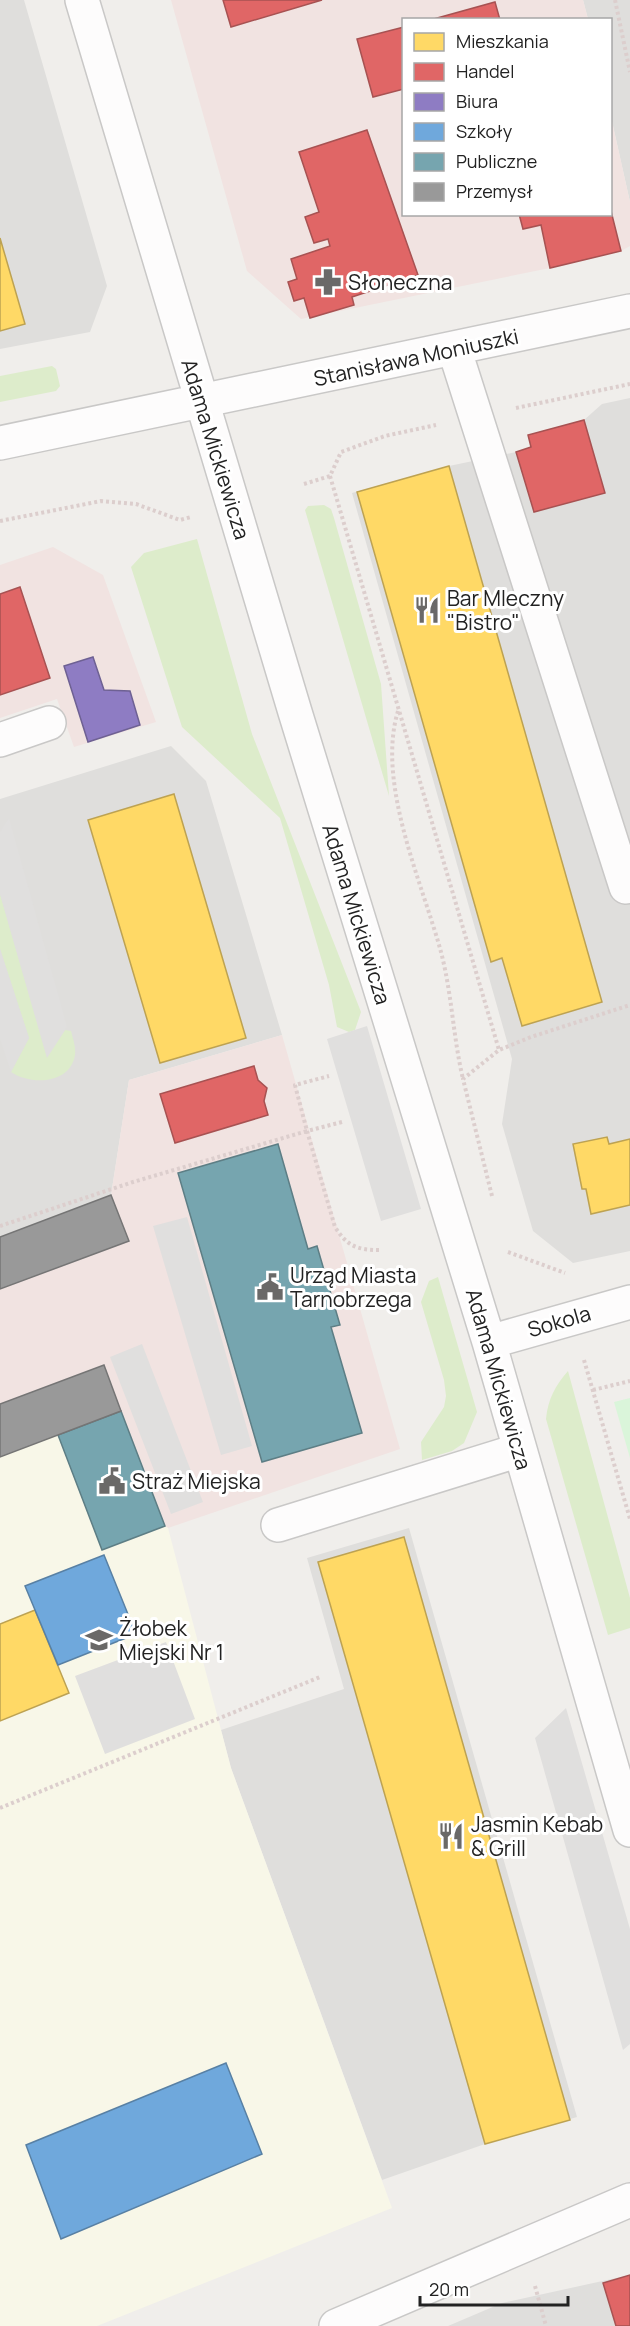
<svg xmlns="http://www.w3.org/2000/svg" width="630" height="2326" viewBox="0 0 630 2326" font-family="Manrope,sans-serif">
  <style>
    .residential { fill: #dfdedc }
    .commercial { fill: #f1e3e1 }
    .education { fill: #f8f7e8 }
    .grass { fill: #ddeccb }
    .park { fill: #daf5da }
    .parking { fill: #e0dfde }
    .homes { fill: #ffd966; stroke: #bda252; stroke-width: 1.5 }
    .shops { fill: #e06666; stroke: #a75252; stroke-width: 1.5 }
    .offices { fill: #8e7cc3; stroke: #6e6193; stroke-width: 1.5 }
    .schools { fill: #6fa8dc; stroke: #5880a4; stroke-width: 1.5 }
    .public { fill: #76a5af; stroke: #5d7e85; stroke-width: 1.5 }
    .industry { fill: #999; stroke: #757575; stroke-width: 1.5 }
    .lines { fill: none; stroke-linecap: round; stroke-linejoin: round }
    .minor-casing { stroke: #c9c8c7; stroke-width: 36 }
    .path { stroke: #dccecd; stroke-width: 4; stroke-dasharray: 3 3; stroke-linecap: butt }
    .minor { stroke: #fdfcfc; stroke-width: 33 }
    .labels { text-anchor: middle; dominant-baseline: central; stroke-width: 6; stroke-linejoin: round; paint-order: stroke }
    .poi-label { font-size: 21px; fill: #222; stroke: #fff; text-anchor: start }
    .street-label { font-size: 21px; fill: #222; stroke: #fff }
  </style>
  <rect width="100%" height="100%" fill="#f0eeeb"/>
  <path class="residential" d="M0 0H24L107 286 90 332 0 349Z
    M583 0H630V202L611 117 610 20 588 19Z
    M630 398V1251L573 1263 533 1231 502 1124 512 1059 352 493 449 466 516 452 605 492 584 420 602 404Z
    M171 746 206 781 282 1035 129 1080 111 1195 0 1237V799Z
    M409 1528 577 2117 485 2144 382 2180 231 1768 221 1730 344 1689 307 1558Z
    M630 2275V2326H448L502 2303Z"/>
  <path class="commercial" d="M171 0H583L588 19 404 20V214H610L611 117 630 202V246L621 251 550 268 301 319 247 271Z
    M53 547 103 575 156 722 74 747 57 699 0 718V565Z
    M282 1035 400 1449 168 1528 165 1526 102 1550 0 1457V1237L111 1195 129 1080Z"/>
  <path class="education" d="M58 1435 102 1550 165 1526 168 1528 231 1768 392 2208 97 2326H0V1457Z"/>
  <path class="grass" d="M52 366 56 369 60 386 56 391 0 402V376Z
    M324 505 331 509 334 518 381 684 389 796 305 510 308 506Z
    M197 539 252 734 361 1012 355 1030 349 1032 337 1027 329 985 280 818 182 727 131 567 144 553Z
    M0 894 47 1057 65 1030 71 1031C73 1039 76 1047 75 1055 70 1085 30 1085 11 1072L29 1038 0 949Z
    M438 1277 477 1412 464 1443 452 1451 422 1460 421 1442 444 1407 446 1396 444 1380 421 1302 429 1281Z
    M568 1371 630 1598V1628L608 1635 546 1419C548 1399 555 1386 568 1371Z"/>
  <path class="park" d="M630 1398V1458L614 1402Z"/>
  <path class="parking" d="M9 818 67 1027 47 1058 0 894V832Z
    M0 949 29 1038 11 1072 0 1039Z
    M367 1026 421 1209 381 1221 327 1039Z
    M187 1217 252 1446 221 1455 153 1226Z
    M142 1344 203 1502 171 1514 110 1357Z
    M166 1642 195 1719 105 1754 75 1676Z
    M566 1708 630 1929V2044L623 2050 535 1738Z"/>
  <path class="homes" d="M0 238 25 324 0 331Z
    M449 466 602 1002 522 1026 502 958 491 962 357 492Z
    M174 794 246 1038 160 1063 88 820Z
    M607 1137 609 1144 630 1139V1205L591 1214 586 1189H582L573 1144Z
    M404 1537 570 2120 485 2144 318 1562Z
    M35 1610 69 1693 0 1721V1624Z"/>
  <path class="shops" d="M223 0H322L231 27Z
    M495 2 500 20H430Z
    M404 27V89L373 97 357 39Z
    M367 130 418 275 352 297 354 305 310 318 304 298 294 301 288 282 297 279 291 259 330 246 328 239 314 243 305 217 319 212 299 152Z
    M610 207 621 251 550 268 541 225 523 229 519 214H610Z
    M584 420 605 493 534 512 516 452 531 447 528 435Z
    M20 587 50 678 0 695V594Z
    M254 1066 258 1080 267 1088 264 1101 268 1115 175 1143 160 1094Z
    M630 2275V2326H616L603 2283Z"/>
  <path class="offices" d="M93 657 104 690 130 691 140 725 88 742 64 666Z"/>
  <path class="schools" d="M104 1555 136 1634 58 1665 25 1586Z
    M226 2063 262 2154 61 2239 26 2145Z"/>
  <path class="public" d="M278 1144 308 1249 317 1246 340 1325 331 1327 362 1433 262 1462 178 1173Z
    M121 1411 165 1526 102 1550 58 1435Z"/>
  <path class="industry" d="M111 1195 129 1241 0 1289V1237Z
    M104 1365 121 1411 0 1457V1404Z"/>
  <g class="lines">
    <defs>
      <path id="minor" d="M82 0 295 712 489 1342 630 1830
        M454 348 626 887
        M0 443 630 311
        M0 740 49 723
        M489 1342 630 1302
        M278 1525 520 1450
        M336 2326 630 2200"/>
    </defs>
    <use href="#minor" class="minor-casing"/>
    <path class="path" d="M615 0 630 72
      M516 408 630 384
      M330 476 499 1050
      M304 484 330 476 341 452 385 436 436 425
      M0 521 101 501 136 504 180 520 191 517
      M398 711C376 783 422 882 441 952 452 994 453 1037 463 1079
      M342 1122 307 1131 335 1227C347 1246 357 1250 379 1250
      M492 1196 463 1079 499 1050 531 1037 630 1005
      M0 1226 133 1182 307 1131 295 1085 329 1076
      M508 1252 565 1273
      M584 1360 630 1519
      M593 1390 630 1381
      M0 1808 320 1677
      M535 2286 546 2326"/>
    <use href="#minor" class="minor"/>
  </g>
  <defs>
    <symbol id="pharmacy-bare" viewBox="-9 -9 18 18"><path d="M-2-6h4v4h4v4h-4v4h-4v-4h-4v-4h4Z" fill="#6a6968" stroke="#fff" stroke-width="2.5" paint-order="stroke"/></symbol>
    <symbol id="restaurant-bare" viewBox="-9 -9 18 18"><path d="M-5-6h1v4h1v-4h1v4h1v-4h1v5L-1.5 .5V6h-2V.5L-5-1ZM5-6V6H3V1.5H1.5Q1.5-4 5-6Z" fill="#6a6968" stroke="#fff" stroke-width="2.5" paint-order="stroke"/></symbol>
    <symbol id="civic-bare" viewBox="-9 -9 18 18"><path d="M-.6-6.5H3V-4.5H.6V-3L4-1V1h2V6H-6V1h2V-1L-.6-3ZM-1.2 2.5V6h2.4V2.5Z" fill="#6a6968" stroke="#fff" stroke-width="2.5" paint-order="stroke"/></symbol>
    <symbol id="school-bare" viewBox="-9 -9 18 18"><path d="M0-5L7-2L0 1L-7-2ZM-4 1L0 2.5L4 1V4Q0 6-4 4Z" fill="#6a6968" stroke="#fff" stroke-width="2.5" paint-order="stroke"/></symbol>
  </defs>
  <g fill-rule="evenodd">
    <use href="#pharmacy-bare" x="309" y="263" width="38" height="38"/>
    <use href="#restaurant-bare" x="408" y="591" width="38" height="38"/>
    <use href="#civic-bare" x="251" y="1268" width="38" height="38"/>
    <use href="#civic-bare" x="93" y="1462" width="38" height="38"/>
    <use href="#school-bare" x="80" y="1621" width="38" height="38"/>
    <use href="#restaurant-bare" x="432" y="1817" width="38" height="38"/>
  </g>
  <g class="labels">
    <g class="poi-label">
      <text x="348" y="282">Słoneczna</text>
      <text x="447" y="598">Bar Mleczny<tspan x="447" dy="24">"Bistro"</tspan></text>
      <text x="290" y="1275">Urząd Miasta<tspan x="290" dy="24">Tarnobrzega</tspan></text>
      <text x="132" y="1481">Straż Miejska</text>
      <text x="119" y="1628">Żłobek<tspan x="119" dy="24">Miejski Nr 1</tspan></text>
      <text x="471" y="1824">Jasmin Kebab<tspan x="471" dy="24">&amp; Grill</tspan></text>
    </g>
    <g class="street-label">
      <text transform="translate(416 357) rotate(-12)">Stanisława Moniuszki</text>
      <text transform="translate(216 449) rotate(73)">Adama Mickiewicza</text>
      <text transform="translate(357 914) rotate(73)">Adama Mickiewicza</text>
      <text transform="translate(559 1321) rotate(-16)">Sokola</text>
      <text transform="translate(499 1379) rotate(74)">Adama Mickiewicza</text>
    </g>
  </g>
  <rect x="402" y="18" width="210" height="198" fill="#ffffff" stroke="#a7a7a7" stroke-width="1.5"/>
  <rect x="414" y="33" width="30" height="18" fill="#ffd966" stroke="#a7a7a7" stroke-width="1.5"/>
  <text x="456" y="48" font-size="18" fill="#222222">Mieszkania</text>
  <rect x="414" y="63" width="30" height="18" fill="#e06666" stroke="#a7a7a7" stroke-width="1.5"/>
  <text x="456" y="78" font-size="18" fill="#222222">Handel</text>
  <rect x="414" y="93" width="30" height="18" fill="#8e7cc3" stroke="#a7a7a7" stroke-width="1.5"/>
  <text x="456" y="108" font-size="18" fill="#222222">Biura</text>
  <rect x="414" y="123" width="30" height="18" fill="#6fa8dc" stroke="#a7a7a7" stroke-width="1.5"/>
  <text x="456" y="138" font-size="18" fill="#222222">Szkoły</text>
  <rect x="414" y="153" width="30" height="18" fill="#76a5af" stroke="#a7a7a7" stroke-width="1.5"/>
  <text x="456" y="168" font-size="18" fill="#222222">Publiczne</text>
  <rect x="414" y="183" width="30" height="18" fill="#999999" stroke="#a7a7a7" stroke-width="1.5"/>
  <text x="456" y="198" font-size="18" fill="#222222">Przemysł</text>
  <path d="M420 2296v9h148v-9" fill="none" stroke="#222222" stroke-width="3"/>
  <text x="429" y="2296" font-size="18" fill="#222222" stroke="#ffffff" stroke-width="4.5" paint-order="stroke">20 m</text>
</svg>
